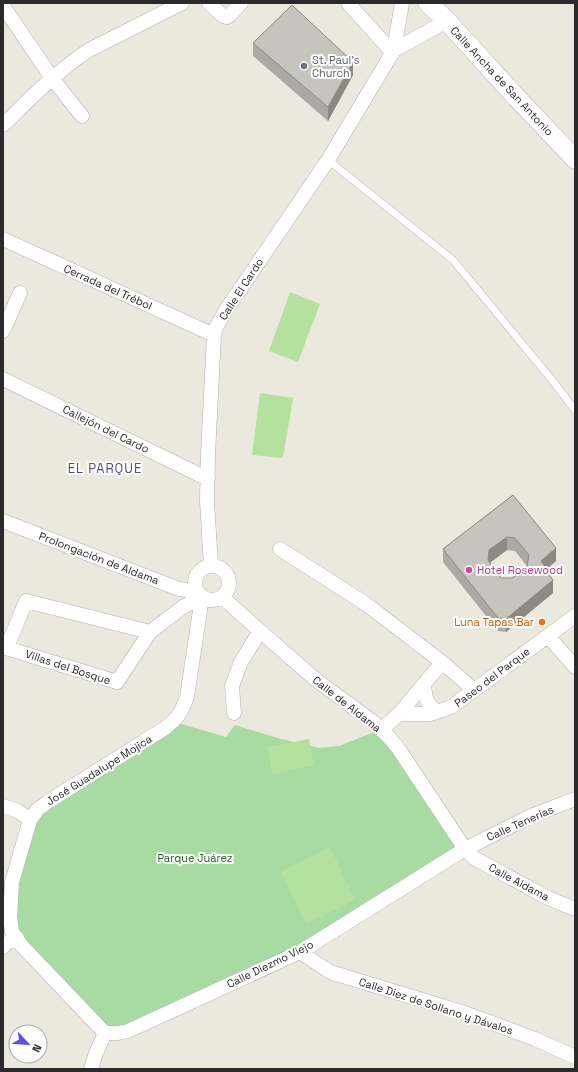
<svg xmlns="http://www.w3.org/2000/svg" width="578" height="1072" viewBox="0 0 578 1072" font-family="'Space Grotesk',sans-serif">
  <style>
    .green { fill: #a7dba1 }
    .pitch { fill: #b5e19e }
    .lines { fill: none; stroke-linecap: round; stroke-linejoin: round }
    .lane-casing { stroke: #b2b1bc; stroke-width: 8 }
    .street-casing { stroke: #b2b1bc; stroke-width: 15 }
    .secondary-casing { stroke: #b2b1bc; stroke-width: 20 }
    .lane { stroke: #fff; stroke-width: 7 }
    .street { stroke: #fff; stroke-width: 14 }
    .secondary { stroke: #fff; stroke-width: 19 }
    .wall { fill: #aaa9a3; fill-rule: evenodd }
    .shaded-wall { fill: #8b8a84 }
    .building { fill: #c6c5bd; stroke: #8b8a84; fill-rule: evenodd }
    .worship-dot { fill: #6b7280; stroke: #fff; stroke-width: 1.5 }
    .hotel-dot { fill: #d1479c; stroke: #fff; stroke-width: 1.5 }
    .food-dot { fill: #e8710a; stroke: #fff; stroke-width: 1.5 }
    .labels { text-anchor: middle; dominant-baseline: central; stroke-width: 4; stroke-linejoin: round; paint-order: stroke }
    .worship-label { font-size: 11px; fill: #5b616d; stroke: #fff; text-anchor: start }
    .street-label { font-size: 11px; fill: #2a2a2a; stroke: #fff }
    .hotel-label { font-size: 11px; fill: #b23c85; stroke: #fff; text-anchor: start }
    .food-label { font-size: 11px; fill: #c56008; stroke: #fff; text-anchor: end }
    .park-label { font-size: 11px; fill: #235f24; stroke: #fff }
    .quarter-label { font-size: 13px; letter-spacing: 1px; fill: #525076; stroke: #fff }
  </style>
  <rect width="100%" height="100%" fill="#ebe8de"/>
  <path class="green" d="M178 723 226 737 235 725 281 739 319 748 339 746 377 731 384 739 458 846 302 945 118 1030 104 1026 21 938 14 917 16 884 37 813Z"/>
  <path class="pitch" d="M290 292 320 304 298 362 269 351Z
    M260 393 293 398 283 458 252 455Z
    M309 739 314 765 272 774 267 747Z
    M330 847 355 900 306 924 281 872Z"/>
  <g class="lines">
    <defs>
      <path id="lane" d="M328 160 453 260 552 380 575 410"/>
      <path id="street" d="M209 3 223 16 227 17 230 15 241 3
        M348 3 393 53
        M3 6 52 78 82 116
        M394 50 447 21
        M3 125C30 99 57 71 89 50L182 3
        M3 239 214 335
        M3 331 20 293
        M3 379 208 479
        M3 521 179 589 197 591
        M280 549 366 604 443 663 474 690
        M211 566 207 501 208 454 214 335 215 329 226 310 328 160 394 50 402 3
        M195 583a17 17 0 1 1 34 0a17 17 0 1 1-34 0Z
        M222 597 260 631 315 679 373 722 387 735 398 748 465 849 474 858 548 898 575 909
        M548 636 575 667
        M3 647 117 682 150 632 183 607 202 596
        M7 647 26 601 150 632
        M424 684C425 698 426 702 436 712
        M234 713 232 686 241 662 260 631
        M399 714 434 672 443 663
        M381 730 399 714H431L451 707 575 616
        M3 806 18 811 30 820
        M3 947 5 944 17 938
        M300 952 330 972 465 1013 535 1039 575 1057
        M105 1033 22 946 12 932 10 917 12 882 30 820 37 810 49 801 165 728C179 717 181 713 187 697L202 597
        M105 1033H118L128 1031 300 952 465 849 531 816 575 799
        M91 1069 96 1053 105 1033"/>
      <path id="secondary" d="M428 3 447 21 516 97 575 159"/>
    </defs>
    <use href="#lane" class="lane-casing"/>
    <use href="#street" class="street-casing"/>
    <use href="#secondary" class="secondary-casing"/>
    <use href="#lane" class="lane"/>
    <use href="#street" class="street"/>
    <use href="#secondary" class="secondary"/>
  </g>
  <path class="wall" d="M253 43 353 75 328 121 253 56Z
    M513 495 556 561 547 569 549 575 553 593 506 632 498 631 443 562V549ZM507 550 515 551 527 566 512 578H501L490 563Z"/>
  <path class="shaded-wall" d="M353 62V75L328 121V107Z
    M507 537V550L489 563 488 560 489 550Z
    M556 548V561L541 574V561Z
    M549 572V583L553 580V593L506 632V619Z"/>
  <path class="building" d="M292 5 353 62 328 107 253 43Z
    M513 495 556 548 541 561 549 572 548 573 553 580 506 619 498 618 443 549ZM507 537 515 538 529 555 527 566 512 578H501L488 560 489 550Z"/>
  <circle class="worship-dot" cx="304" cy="66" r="4"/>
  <circle class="hotel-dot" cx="469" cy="570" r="4"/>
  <circle class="food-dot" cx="542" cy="622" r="4"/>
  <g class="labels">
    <g class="worship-label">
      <text x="312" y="60">St. Paul's<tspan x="312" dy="13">Church</tspan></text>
    </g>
    <g class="street-label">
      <text transform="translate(502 81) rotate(47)">Calle Ancha de San Antonio</text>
      <text transform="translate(108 287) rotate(24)">Cerrada del Trébol</text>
      <text transform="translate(241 289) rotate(-57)">Calle El Cardo</text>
      <text transform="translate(106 429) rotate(26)">Callejón del Cardo</text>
      <text transform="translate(99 558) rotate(21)">Prolongación de Aldama</text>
      <text transform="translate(68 667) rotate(18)">Villas del Bosque</text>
      <text transform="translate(492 677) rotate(-37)">Paseo del Parque</text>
      <text transform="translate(347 704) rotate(38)">Calle de Aldama</text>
      <text transform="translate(99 770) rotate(-32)">José Guadalupe Mojica</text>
      <text transform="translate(520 823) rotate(-24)">Calle Tenerías</text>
      <text transform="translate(519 882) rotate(28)">Calle Aldama</text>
      <text transform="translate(270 964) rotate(-26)">Calle Diezmo Viejo</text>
      <text transform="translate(436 1006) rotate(18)">Calle Diez de Sollano y Dávalos</text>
    </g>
    <g class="hotel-label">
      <text x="477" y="570">Hotel Rosewood</text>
    </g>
    <g class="food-label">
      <text x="534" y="622">Luna Tapas Bar</text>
    </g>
    <g class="park-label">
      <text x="195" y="858">Parque Juárez</text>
    </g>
    <g class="quarter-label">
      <text x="105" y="468">EL PARQUE</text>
    </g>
  </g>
  <rect width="578" height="1072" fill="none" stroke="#2a2a2a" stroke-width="8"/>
  <g transform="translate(28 1044) rotate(116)"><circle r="19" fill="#ffffff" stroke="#aaaaaa"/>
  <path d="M0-3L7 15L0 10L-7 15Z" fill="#5751e5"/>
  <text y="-6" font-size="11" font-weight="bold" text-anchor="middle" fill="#2a2a2a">N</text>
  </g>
</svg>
